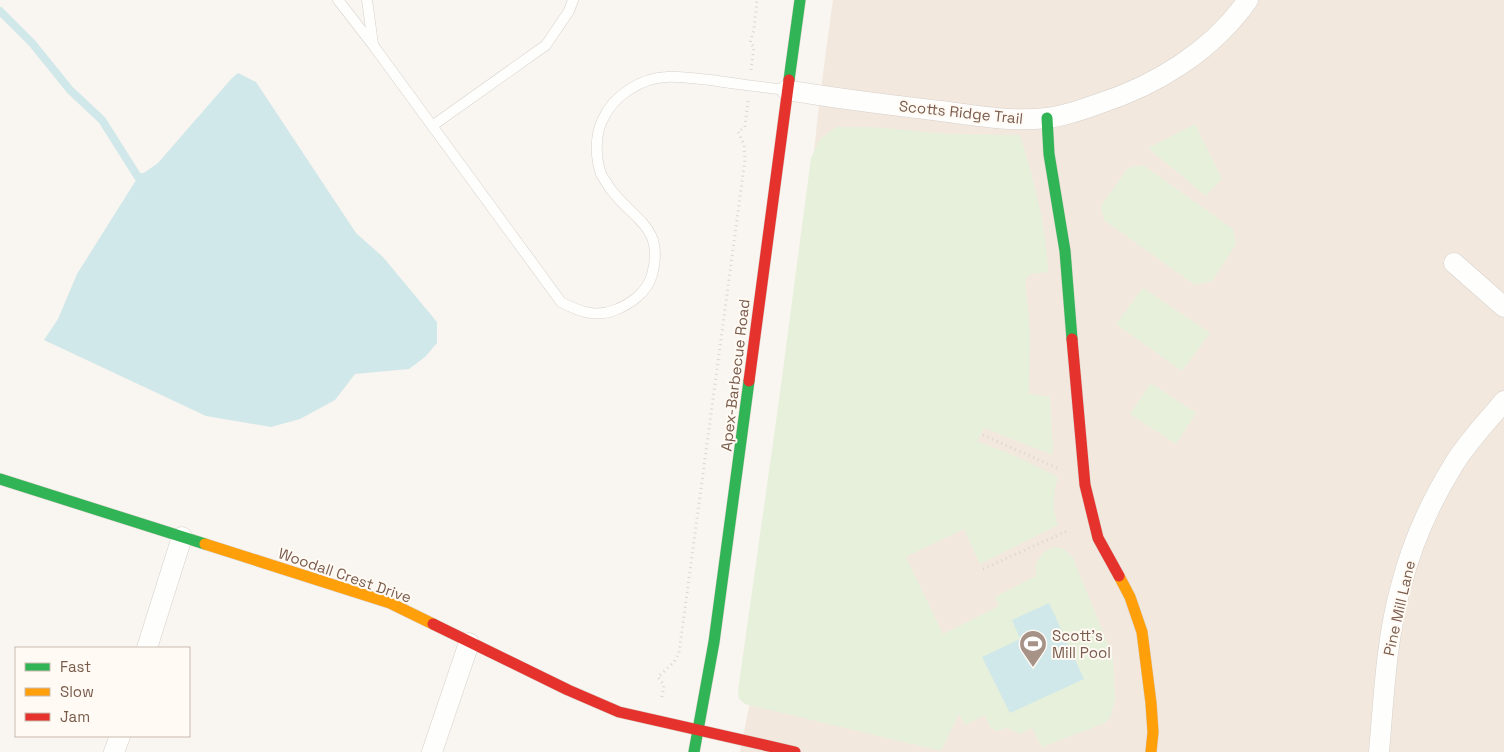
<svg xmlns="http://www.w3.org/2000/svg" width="1504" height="752" viewBox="0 0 1504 752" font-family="'Space Grotesk',sans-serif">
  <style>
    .residential { fill: #f2e8de }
    .green { fill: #e7f0db }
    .water { fill: #d0e8ea }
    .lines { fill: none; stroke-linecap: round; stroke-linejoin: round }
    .stream { stroke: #d0e8ea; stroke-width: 8 }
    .lane-casing { stroke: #d7d1cb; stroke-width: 11 }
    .street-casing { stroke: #d7d1cb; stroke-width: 21 }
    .fast-casing { stroke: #d9d2cb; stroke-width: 12 }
    .slow-casing { stroke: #d9d2cb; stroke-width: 12 }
    .jam-casing { stroke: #d9d2cb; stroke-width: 12 }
    .path { stroke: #dcd5d0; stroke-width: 3; stroke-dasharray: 1 4; stroke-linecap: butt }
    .lane { stroke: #fefefd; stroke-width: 10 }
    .street { stroke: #fefefd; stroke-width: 20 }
    .fast { stroke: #30b455; stroke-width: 11 }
    .slow { stroke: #ff9f0a; stroke-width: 11 }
    .jam { stroke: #e5322d; stroke-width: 11 }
    .labels { text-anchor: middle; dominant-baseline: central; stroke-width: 4; stroke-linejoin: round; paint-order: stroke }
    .street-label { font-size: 15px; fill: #7a5c4d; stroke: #fffaf3 }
    .poi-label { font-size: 15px; fill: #7a5c4d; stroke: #fffaf3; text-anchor: start }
  </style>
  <rect width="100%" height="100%" fill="#f9f5f0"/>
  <path class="residential" d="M833 0H1504V752H740L759 657 820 96Z"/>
  <path class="green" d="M1195 124 1222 179 1206 196 1148 148Z
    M836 127H872L949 134 1020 135C1034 180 1046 225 1048 272L1030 274 1025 280 1030 332 1029 394 1050 397 1053 455 984 428 977 441 1013 455 1058 477C1053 494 1052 509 1058 525L980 564 964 529 906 557 943 634 999 606 995 597 1036 576V563L1043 553 1053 547 1064 549 1073 558 1113 657 1115 699 1111 716 1105 723 1042 747 1032 728 1020 734 1007 728 996 731 990 727 985 715 965 725 959 714 941 751 745 704 739 699 738 691 779 400 811 158 820 139Z
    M1143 165 1233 229 1236 244 1212 281 1195 285 1104 220 1101 206 1128 168Z
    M1143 288 1210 333 1182 371 1116 324Z
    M1151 383 1196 413 1176 444 1130 414Z"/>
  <path class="water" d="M238 73 256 82 356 233 383 257 437 322V343L425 357 409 369 355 374 335 400 300 419 271 427 206 416 44 340 58 319 77 274 138 177 158 163 232 78Z
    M1049 603 1084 679 1010 713 982 657 1020 639 1012 620Z"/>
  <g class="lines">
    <path class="stream" d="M0 11 32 43 70 90 102 120 138 177H146"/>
    <defs>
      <path id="lane" d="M338 0 373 45 561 302C578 311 595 318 615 310 631 304 647 292 652 275 665 225 633 221 609 187 607 183 603 178 601 174 595 157 595 134 603 119 613 96 641 78 666 77 681 76 696 79 711 80 736 84 761 87 786 90
        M367 0 373 44
        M432 126 546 45 569 11 573 0"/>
      <path id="street" d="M787 90C838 99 890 105 941 111 976 116 1012 122 1047 118 1065 116 1081 110 1098 104 1157 85 1212 51 1248 0
        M1454 263 1504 307
        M147 648 182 537
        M114 752 120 736
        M432 752 469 643
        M1379 752C1384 696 1386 640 1401 586 1412 543 1431 501 1454 464 1468 441 1488 421 1504 401"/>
      <path id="fast" d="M789 80 800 0
        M1047 118 1049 154 1065 251 1072 339
        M0 479 205 544
        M694 752 714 642 749 381"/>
      <path id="slow" d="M205 544 390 603 433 624
        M1119 576 1130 597 1142 632 1151 703 1153 732 1151 752"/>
      <path id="jam" d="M1072 339 1085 485 1098 538 1119 576
        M749 381 789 80
        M433 624 568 690 619 712 795 752"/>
    </defs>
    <use href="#lane" class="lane-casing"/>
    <use href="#street" class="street-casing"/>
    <use href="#fast" class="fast-casing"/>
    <use href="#slow" class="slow-casing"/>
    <use href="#jam" class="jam-casing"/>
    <path class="path" d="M751 70 754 47 750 43 754 29 757 0
      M983 435 1057 468
      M983 569 1067 531
      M662 697 664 685 658 677 674 662 679 653 745 160 744 144 738 132 745 127 748 101"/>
    <use href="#lane" class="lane"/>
    <use href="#street" class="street"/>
    <use href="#fast" class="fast"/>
    <use href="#slow" class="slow"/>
    <use href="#jam" class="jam"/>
  </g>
  <defs>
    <symbol id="stadium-pin" viewBox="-11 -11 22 30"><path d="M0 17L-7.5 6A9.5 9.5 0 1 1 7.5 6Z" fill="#a69286" stroke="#fffaf3"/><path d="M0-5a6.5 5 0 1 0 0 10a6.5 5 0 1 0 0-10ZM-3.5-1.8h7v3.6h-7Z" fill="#fff"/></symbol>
  </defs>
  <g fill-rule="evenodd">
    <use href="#stadium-pin" x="1017" y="628" width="32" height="43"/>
  </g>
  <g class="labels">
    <g class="street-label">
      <text transform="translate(961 112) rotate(6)">Scotts Ridge Trail</text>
      <text transform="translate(735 375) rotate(-83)">Apex-Barbecue Road</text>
      <text transform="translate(345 575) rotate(19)">Woodall Crest Drive</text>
      <text transform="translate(1399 608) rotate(-77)">Pine Mill Lane</text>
    </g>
    <g class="poi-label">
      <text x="1052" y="635">Scott's<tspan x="1052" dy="17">Mill Pool</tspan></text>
    </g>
  </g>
  <rect x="15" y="647" width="175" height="90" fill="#fffaf3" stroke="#cabbb1"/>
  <rect x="25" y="663" width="25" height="8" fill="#30b455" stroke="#cabbb1"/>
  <text x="60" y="672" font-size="15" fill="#7a5c4d">Fast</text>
  <rect x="25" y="688" width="25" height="8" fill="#ff9f0a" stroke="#cabbb1"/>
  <text x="60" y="697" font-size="15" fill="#7a5c4d">Slow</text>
  <rect x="25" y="713" width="25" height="8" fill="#e5322d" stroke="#cabbb1"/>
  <text x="60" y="722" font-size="15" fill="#7a5c4d">Jam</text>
</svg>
